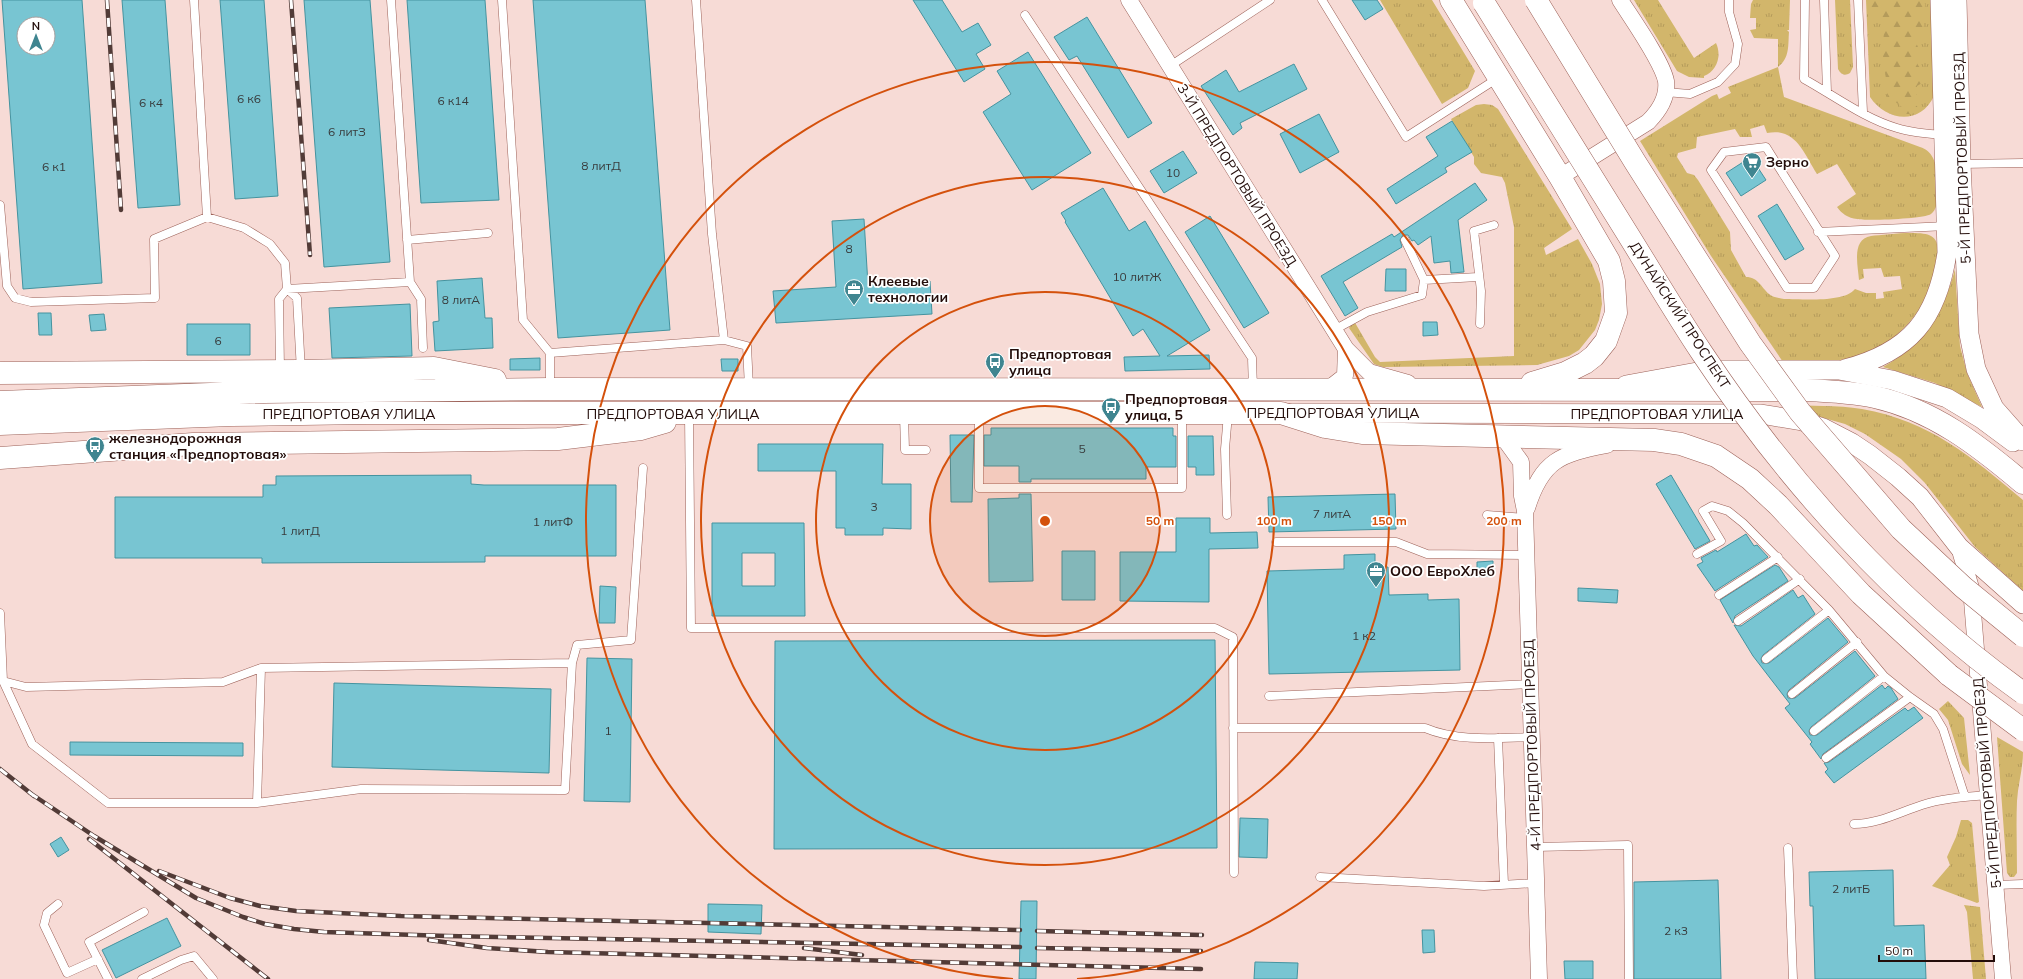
<svg xmlns="http://www.w3.org/2000/svg" width="2023" height="979" viewBox="0 0 2023 979" font-family="Mulish,sans-serif">
  <style>
    .grass { fill: url(#grass-tufts) }
    .forest { fill: url(#forest-firs) }
    .building { fill: #78c5d2; stroke: #45939f; fill-rule: evenodd }
    .lines { fill: none; stroke-linecap: round; stroke-linejoin: round }
    .service-casing { stroke: #9d6259; stroke-width: 9 }
    .minor-casing { stroke: #9d6259; stroke-width: 17 }
    .tertiary-casing { stroke: #9d6259; stroke-width: 20 }
    .secondary-casing { stroke: #9d6259; stroke-width: 23 }
    .service { stroke: #fff; stroke-width: 8 }
    .minor { stroke: #fff; stroke-width: 16 }
    .tertiary { stroke: #fff; stroke-width: 19 }
    .secondary { stroke: #fff; stroke-width: 22 }
    .rail-casing { stroke: #523b37; stroke-width: 4.5 }
    .rail { stroke: #fff; stroke-width: 3; stroke-dasharray: 9; stroke-linecap: butt }
    .secondary-bridge-casing { stroke: #9d6259; stroke-width: 23; stroke-linecap: butt }
    .secondary-bridge { stroke: #fff; stroke-width: 22 }
    .ring { fill: none; stroke: #d4510c; stroke-width: 2 }
    .labels { text-anchor: middle; dominant-baseline: central; stroke-width: 3.5; stroke-linejoin: round; paint-order: stroke }
    .number-label { font-size: 12px; fill: #383b3c }
    .street-label { font-size: 14px; fill: #230d0a; stroke: #fff }
    .poi-label { font-size: 14px; font-weight: bold; fill: #230d0a; stroke: #fff; text-anchor: start }
    .centre { fill: #d4510c; stroke: #fff; stroke-width: 2 }
    .ring-label { font-size: 12px; text-anchor: middle; font-weight: bold; fill: #d4510c; stroke: #fff; stroke-width: 3.5; stroke-linejoin: round; paint-order: stroke }
  </style>
  <defs>
    <pattern id="grass-tufts" width="24" height="20" patternUnits="userSpaceOnUse"><rect width="24" height="20" fill="#d2b66b"/><path d="M3 7l-1-3M5 7V3M7 7l1-3M15 17l-1-3M17 17v-4M19 17l1-3" fill="none" stroke="#b49b5b"/></pattern>
    <pattern id="forest-firs" width="22" height="20" patternUnits="userSpaceOnUse"><rect width="22" height="20" fill="#d2b66b"/><path d="M5 1l3.5 6h-7zM16 11l3.5 6h-7z" fill="#b49b5b"/></pattern>
  </defs>
  <rect width="100%" height="100%" fill="#f7dbd6"/>
  <path class="grass" d="M1380 0H1432L1475 71 1468 88 1442 104Z
    M1634 0H1658L1694 58 1716 43C1722 56 1717 71 1704 76V78L1689 77 1677 71Z
    M1753 0H1790L1789 30H1787L1789 32C1788 45 1790 58 1778 67L1784 97 1920 147C1926 149 1930 152 1933 158 1939 169 1942 207 1931 214 1924 219 1866 221 1857 219 1848 218 1842 214 1837 207L1856 194 1837 164 1817 174C1804 154 1796 127 1767 133L1764 125 1750 129 1752 137H1740L1735 129 1697 137 1696 148 1678 153 1677 157 1687 173 1694 175 1698 180 1730 232 1731 250 1746 277C1758 277 1761 287 1769 294 1772 297 1779 298 1784 299 1801 299 1844 303 1855 289L1866 293H1876V299L1884 298 1883 292 1902 289 1900 276 1884 277 1881 268 1863 269 1864 278 1859 280C1858 266 1851 239 1871 236 1884 235 1921 230 1931 236 1939 241 1937 247 1937 255 1935 296 1909 333 1872 351 1845 364 1813 361 1783 362L1711 256 1640 141 1712 96 1717 94 1719 99 1731 93 1728 87 1778 67V39L1754 38 1750 30 1756 29V18H1750L1751 4Z
    M1835 0H1850L1853 67 1850 73C1845 76 1841 75 1838 69Z
    M1866 0H1932L1934 96C1920 126 1886 121 1870 97Z
    M1484 104 1492 105 1498 109 1572 229 1544 248 1546 255 1578 239 1592 264 1600 284 1602 304 1599 320 1595 330 1579 350 1569 356 1537 365 1383 367 1374 364 1349 328 1354 321 1375 357 1380 362 1514 356V227L1505 183 1502 177 1481 173 1474 164V157L1451 119 1476 105Z
    M1955 269 1960 346 1967 373 1982 407 1935 383 1883 367C1925 344 1943 314 1955 269Z
    M1786 405C1811 406 1837 405 1862 409 1930 421 1972 457 2023 500V591L1975 547 1925 483 1901 459 1865 434 1845 424 1792 409Z
    M1948 701 1964 718 1970 775 1962 764 1948 720 1939 709Z
    M1997 737 2023 752C2023 769 2018 784 2017 801 2016 825 2017 849 2017 873L2014 877H2010L2007 873Z
    M1961 820H1968L1972 823 1979 902 1977 903 1932 886 1950 865 1947 857 1956 837Z
    M1964 905 1980 907 1986 979H1973L1967 912Z"/>
  <path class="forest" d="M1867 0H1923L1925 4 1923 34 1915 40 1920 52 1919 57 1916 59C1917 70 1930 71 1922 83L1917 86 1916 99 1912 105 1917 106 1918 110 1912 114H1905L1902 107 1894 101 1892 104 1888 101 1887 94 1890 88 1887 85 1883 60 1884 21 1871 20 1868 17Z"/>
  <path class="building" d="M2 0H82L102 283 23 289ZM24 24H48V48H24Z
    M122 0H165L180 205 138 208Z
    M220 0H264L278 196 235 199Z
    M304 0H370L390 262 324 267Z
    M407 0H485L499 200 421 203Z
    M533 0H645L670 330 558 338Z
    M913 0H942L962 32 978 23 991 45 976 54 985 69 964 82Z
    M1352 0H1377L1383 9 1365 20Z
    M1087 17 1152 123 1128 138 1077 56 1069 60 1054 37Z
    M1028 52 1091 153 1032 190 983 112 1011 94 997 71Z
    M1294 64 1307 89 1240 123 1242 128 1233 135 1201 86 1226 70 1239 92Z
    M1319 114 1339 152 1300 173 1280 134Z
    M1452 121 1472 152 1445 168 1447 172 1396 204 1387 189 1438 156 1426 137Z
    M1183 151 1197 173 1164 193 1150 171Z
    M1751 157 1766 180 1741 196 1726 173Z
    M1475 183 1487 200 1458 220 1464 272 1451 273 1450 261 1434 263 1431 236 1418 245 1414 240 1412 241 1408 235H1403L1400 240 1402 247 1343 282 1358 308 1345 316 1321 276 1392 234 1394 237Z
    M1103 188 1129 231 1145 221 1210 330 1167 356 1209 355 1210 369 1125 371 1124 357 1160 356 1143 329 1133 336 1065 222 1066 221 1061 213Z
    M1777 204 1804 249 1785 260 1758 216Z
    M1210 216 1269 313 1244 328 1185 232Z
    M864 219 868 285 930 281 932 314 776 323 773 291 836 287 832 221Z
    M1386 269H1406V291H1385Z
    M482 278 485 318H492L493 348 435 351 433 322 439 321 437 281Z
    M410 304 412 356 332 358 329 308Z
    M38 313H51L52 335H39Z
    M104 314 106 330 91 331 89 315Z
    M1423 322H1437L1438 335 1423 336Z
    M187 324H250V355H187Z
    M540 358V370H510V359Z
    M721 359H738V371H722Z
    M991 428H1173V436H1176V467H1146V479H1031V482H1019V466H984V435H991Z
    M950 435H974L972 502H951Z
    M1188 436H1213L1214 475H1196V467H1188Z
    M758 444H883L882 484H911V529L883 528V535H845V528H836V471H758Z
    M471 475V484L484 485H616V556H485V562L262 563V558H115V497H263V485H276V476Z
    M1671 475 1710 541 1695 549 1656 484Z
    M1019 494H1031L1033 581 989 582 988 499 1019 498Z
    M1395 494 1396 529 1269 532 1268 497Z
    M1176 518H1210V533L1257 532 1258 548 1209 549V602L1120 601V552H1176Z
    M712 523H804L805 616H712ZM742 553H775V586H742Z
    M1746 534 1754 546 1757 545 1768 557 1715 591 1697 565 1703 562 1701 558 1716 550 1717 552Z
    M1062 551H1095V600H1062Z
    M1375 554V568L1388 567 1389 595 1428 594V600L1459 599 1460 670 1269 674 1267 571 1344 569V555Z
    M1493 561V576H1477V562Z
    M1775 565 1779 567 1788 581 1735 616 1733 623 1720 600Z
    M600 586 616 587 615 623H599Z
    M1578 588 1618 590 1617 603 1578 601Z
    M1793 590 1798 598 1803 595 1815 614 1763 655 1761 659 1762 663H1769L1828 618 1848 642 1789 690 1787 694 1788 698H1795L1855 651 1875 676 1811 727 1809 731 1810 735H1817L1882 685 1885 689 1888 686 1891 688 1898 699 1823 754 1821 759 1810 744 1812 742 1785 708 1790 704 1753 656 1734 625 1741 626Z
    M1215 640 1217 848 774 849 775 641Z
    M587 658 632 659 630 802 584 801Z
    M334 683 551 689 549 773 332 767Z
    M1914 707 1923 718 1834 783 1825 772 1828 769 1824 763 1829 762 1905 708 1908 711Z
    M70 742 243 743V756L70 755Z
    M1240 818 1268 819 1267 858 1239 857Z
    M61 837 69 850 58 857 50 844Z
    M1893 870 1894 926 1924 925 1926 979H1815L1813 906H1810L1809 872Z
    M1718 880 1721 979H1634V882Z
    M1021 901H1037L1036 979H1019Z
    M708 904 762 905 761 934 708 932Z
    M167 918 181 946 116 978 102 950Z
    M1422 930H1434L1435 952 1423 953Z
    M1564 961H1593V979H1565Z
    M1255 962 1298 963 1297 979H1254Z"/>
  <g class="lines">
    <defs>
      <path id="service" d="M194 0 207 217 244 228 270 244 285 263 287 289 297 298 301 371
        M502 0 523 320 550 353V389
        M1322 0 1406 137 1498 78
        M1805 0 1804 79C1833 95 1865 119 1897 128 1913 133 1928 134 1945 135
        M1824 0 1827 92
        M1858 0 1863 112
        M1025 15 1252 358 1253 389
        M1170 66 1270 0
        M1665 92 1690 94 1718 82 1735 64 1738 44 1729 12V0
        M1766 147 1835 256 1814 288H1787L1711 170 1724 152Z
        M1960 164 2023 163
        M0 205 7 286 15 298 31 302 155 298 154 239 207 217
        M1818 232 1947 226
        M407 240 488 233
        M1424 280 1478 277
        M410 282 421 299 423 348
        M1480 324 1481 291 1474 231 1494 225
        M1334 330 1367 312 1422 295 1424 280 1405 240
        M724 340 747 346 749 388
        M550 353 724 340 712 234 696 0
        M280 370 279 299 287 289 410 282 391 0
        M689 414 691 628H1215L1233 637 1234 873
        M904 414 905 450H926
        M979 414V488H1182V414
        M1227 515 1225 449 1228 414
        M1487 515 1525 518
        M1276 542H1396L1427 554 1526 555
        M1697 554 1721 541 1703 511 1712 506 1728 511 1743 523 1829 610 1766 659
        M1719 595 1778 557
        M1829 610 1884 676 1910 697 1934 714 1943 729 1965 797
        M0 613 3 681 26 687 223 682 261 668 572 663 577 645 631 640 643 468
        M1738 621 1800 579
        M3 681 32 744 108 803H257L361 789 565 790 572 663
        M1792 694 1857 642
        M1269 696 1530 684
        M1233 728H1425C1458 742 1497 738 1532 737
        M1814 731 1884 676
        M1498 738 1504 884
        M1826 758 1910 697
        M257 803 261 668
        M1854 824C1878 824 1900 812 1922 805 1943 798 1966 797 1989 795
        M1535 847 1628 845 1629 979
        M1788 848 1793 979
        M1320 877 1484 886 1536 883
        M1996 885 2023 884
        M58 904 47 913 44 925 67 973 98 959
        M108 979 89 942 144 912
        M142 979 181 960 194 956 213 979"/>
      <path id="minor" d="M1129 0 1346 349 1369 372 1408 383
        M1560 177 1648 122C1659 111 1668 97 1666 81 1662 61 1632 19 1620 0
        M1327 390 1345 376 1346 349
        M1503 437 1521 462 1522 496 1525 511 1539 979
        M1527 508C1542 460 1560 454 1607 445
        M1959 547 1971 588 2003 979"/>
      <path id="tertiary" d="M1957 0 1961 164 1969 334 1976 369 1994 408 2023 441
        M1845 369C1910 352 1937 319 1947 253L1940 0
        M1626 385 1708 370H1839L1892 380 1947 398 1982 419 2013 442
        M1292 413 1761 414 1802 421 1823 428 1852 443 1870 455 1898 477 1920 497 1959 547 2023 604"/>
      <path id="secondary" d="M1451 0 1560 177 1609 261 1614 281 1616 313 1606 341 1594 356 1585 363 1565 373 1532 383
        M0 373 301 371 434 368 495 380
        M0 402 263 392 550 389 1805 390C1828 391 1852 392 1875 397 1933 410 1978 445 2023 483
        M0 424 231 415 366 413H1281L1325 427 1362 433 1654 440 1681 444 1716 456 1750 479 1778 505 1861 594 1949 675
        M0 458 193 444 558 439 641 429 665 422"/>
    </defs>
    <use href="#service" class="service-casing"/>
    <use href="#minor" class="minor-casing"/>
    <use href="#tertiary" class="tertiary-casing"/>
    <use href="#secondary" class="secondary-casing"/>
    <use href="#service" class="service"/>
    <use href="#minor" class="minor"/>
    <use href="#tertiary" class="tertiary"/>
    <use href="#secondary" class="secondary"/>
    <defs>
      <path id="rail" d="M107 0 121 210
        M291 0 310 255
        M0 769 34 796
        M30 793 94 836 196 898 243 917 265 924 294 929 324 932 447 936 1020 947
        M89 839 268 979
        M159 871 230 898 260 906 296 911 401 916 1020 930
        M1037 931 1202 935
        M429 940 487 948 548 952 1201 969
        M804 948 862 955
        M1037 948 1201 951"/>
    </defs>
    <use href="#rail" class="rail-casing"/>
    <use href="#rail" class="rail"/>
    <defs>
      <path id="secondary-bridge" d="M1536 0 1635 162 1750 343 1800 412 1901 529 1963 587 2023 636
        M1484 3C1532 79 1579 156 1627 233 1652 273 1676 314 1702 353 1788 483 1896 602 2023 693
        M1949 675 2023 730"/>
    </defs>
    <use href="#secondary-bridge" class="secondary-bridge-casing"/>
    <use href="#secondary-bridge" class="secondary-bridge"/>
  </g>
  <circle cx="1045" cy="521" r="115" fill="#d4510c" fill-opacity=".12"/>
  <g class="ring">
    <circle cx="1045" cy="521" r="115"/>
    <circle cx="1045" cy="521" r="229"/>
    <circle cx="1045" cy="521" r="344"/>
    <path d="M1013 979A459 459 0 1 1 1077 979"/>
  </g>
  <defs>
    <symbol id="supermarket-pin" viewBox="-11 -11 22 30"><path d="M0 17L-7.5 6A9.5 9.5 0 1 1 7.5 6Z" fill="#3f8590" stroke="#fff"/><path d="M-6-5.5h2.5l.6 2H6L4.5 2H-2.5L-4.4-4H-6ZM-1.5 3.2a1.3 1.3 0 1 0 .1 0ZM3 3.2a1.3 1.3 0 1 0 .1 0Z" fill="#fff"/></symbol>
    <symbol id="office-pin" viewBox="-11 -11 22 30"><path d="M0 17L-7.5 6A9.5 9.5 0 1 1 7.5 6Z" fill="#3f8590" stroke="#fff"/><path d="M-6-3h4V-5.5h4V-3h4V5H-6ZM-1-4.5V-3h2v-1.5ZM-6 0V1H6V0Z" fill="#fff"/></symbol>
    <symbol id="bus-pin" viewBox="-11 -11 22 30"><path d="M0 17L-7.5 6A9.5 9.5 0 1 1 7.5 6Z" fill="#3f8590" stroke="#fff"/><path d="M-5-6H5V4H4V6H2V4H-2V6H-4V4H-5ZM-3.5-4V0h7V-4ZM-3.5 1.2v1.5H-2V1.2ZM2 1.2v1.5H3.5V1.2Z" fill="#fff"/></symbol>
  </defs>
  <g fill-rule="evenodd">
    <use href="#supermarket-pin" x="1741" y="151" width="22" height="30"/>
    <use href="#office-pin" x="843" y="278" width="22" height="30"/>
    <use href="#bus-pin" x="984" y="351" width="22" height="30"/>
    <use href="#bus-pin" x="1100" y="396" width="22" height="30"/>
    <use href="#bus-pin" x="84" y="435" width="22" height="30"/>
    <use href="#office-pin" x="1365" y="560" width="22" height="30"/>
  </g>
  <g class="labels">
    <g class="number-label">
      <text x="249" y="98">6 к6</text>
      <text x="453" y="100">6 к14</text>
      <text x="151" y="102">6 к4</text>
      <text x="347" y="131">6 литЗ</text>
      <text x="601" y="165">8 литД</text>
      <text x="54" y="166">6 к1</text>
      <text x="1173" y="172">10</text>
      <text x="849" y="248">8</text>
      <text x="1137" y="276">10 литЖ</text>
      <text x="461" y="299">8 литА</text>
      <text x="218" y="340">6</text>
      <text x="1082" y="448">5</text>
      <text x="874" y="506">3</text>
      <text x="1332" y="513">7 литА</text>
      <text x="553" y="521">1 литФ</text>
      <text x="300" y="530">1 литД</text>
      <text x="1364" y="635">1 к2</text>
      <text x="608" y="730">1</text>
      <text x="1851" y="888">2 литБ</text>
      <text x="1676" y="930">2 к3</text>
    </g>
    <g class="street-label">
      <text transform="translate(1962 158) rotate(-92)">5-Й ПРЕДПОРТОВЫЙ ПРОЕЗД</text>
      <text transform="translate(1237 175) rotate(58)">3-Й ПРЕДПОРТОВЫЙ ПРОЕЗД</text>
      <text transform="translate(1680 315) rotate(57)">ДУНАЙСКИЙ ПРОСПЕКТ</text>
      <text x="1333" y="413">ПРЕДПОРТОВАЯ УЛИЦА</text>
      <text x="349" y="414">ПРЕДПОРТОВАЯ УЛИЦА</text>
      <text x="673" y="414">ПРЕДПОРТОВАЯ УЛИЦА</text>
      <text x="1657" y="414">ПРЕДПОРТОВАЯ УЛИЦА</text>
      <text transform="translate(1532 745) rotate(-92)">4-Й ПРЕДПОРТОВЫЙ ПРОЕЗД</text>
      <text transform="translate(1987 783) rotate(-95)">5-Й ПРЕДПОРТОВЫЙ ПРОЕЗД</text>
    </g>
    <g class="poi-label">
      <text x="1766" y="162">Зерно</text>
      <text x="868" y="281">Клеевые<tspan x="868" dy="16">технологии</tspan></text>
      <text x="1009" y="354">Предпортовая<tspan x="1009" dy="16">улица</tspan></text>
      <text x="1125" y="399">Предпортовая<tspan x="1125" dy="16">улица, 5</tspan></text>
      <text x="109" y="438">железнодорожная<tspan x="109" dy="16">станция «Предпортовая»</tspan></text>
      <text x="1390" y="571">ООО ЕвроХлеб</text>
    </g>
  </g>
  <circle cx="1045" cy="521" r="6" class="centre"/>
  <g class="ring-label">
    <text x="1160" y="525">50 m</text>
    <text x="1274" y="525">100 m</text>
    <text x="1389" y="525">150 m</text>
    <text x="1504" y="525">200 m</text>
  </g>
  <g transform="translate(36 36)"><circle r="19" fill="#ffffff" stroke="#a79e9d"/>
  <path d="M0-3L7 15L0 10L-7 15Z" fill="#3f8590"/>
  <text y="-6" font-size="11" font-weight="bold" text-anchor="middle" fill="#230d0a">N</text>
  </g>
  <path d="M1879 955v6h115v-6" fill="none" stroke="#230d0a" stroke-width="2"/>
  <text x="1885" y="955" font-size="12" fill="#230d0a" stroke="#ffffff" stroke-width="3" paint-order="stroke">50 m</text>
</svg>
